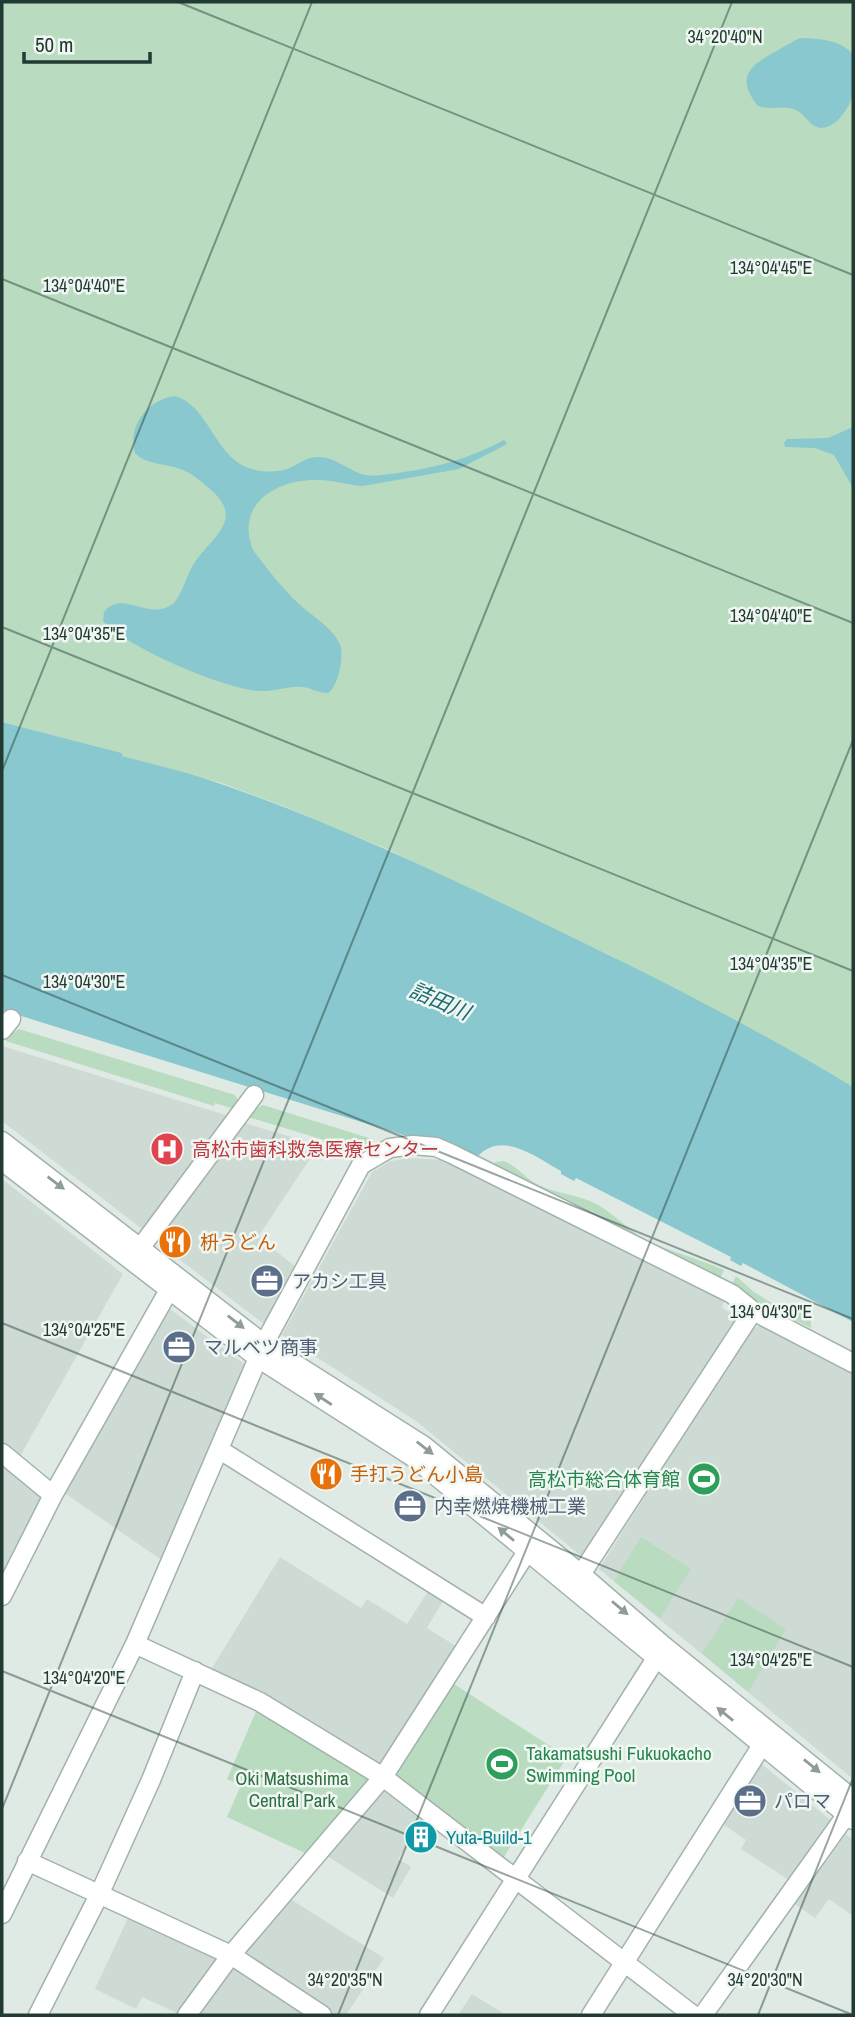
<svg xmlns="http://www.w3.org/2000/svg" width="855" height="2017" viewBox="0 0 855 2017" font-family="'Archivo Narrow','Noto Sans JP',sans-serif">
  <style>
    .built { fill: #cedad4 }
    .green { fill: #b9dbc0 }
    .water { fill: #89c8ce }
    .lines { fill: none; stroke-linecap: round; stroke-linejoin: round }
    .minor-casing { stroke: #a3b2ac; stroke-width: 21 }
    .minor { stroke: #fff; stroke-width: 18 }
    .oneway { fill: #909c98 }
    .ticks { fill: none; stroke: #213a32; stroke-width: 2; stroke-opacity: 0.45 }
    .labels { text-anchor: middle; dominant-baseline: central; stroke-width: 5; stroke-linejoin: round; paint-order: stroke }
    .health-label { font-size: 19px; fill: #be3a42; stroke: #f0f7f3; text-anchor: start }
    .food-label { font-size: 19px; fill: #c56008; stroke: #f0f7f3; text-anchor: start }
    .service-label { font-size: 19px; fill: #4e5e75; stroke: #f0f7f3; text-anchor: start }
    .leisure-label { font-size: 19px; fill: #27864d; stroke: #f0f7f3; text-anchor: end }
    .park-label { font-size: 19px; fill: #2d6f42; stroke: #f0f7f3 }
    .culture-label { font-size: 19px; fill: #0d838f; stroke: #f0f7f3; text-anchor: start }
    .water-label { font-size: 21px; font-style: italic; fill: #1d6b74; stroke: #f0f7f3 }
    .ticks-label { font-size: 18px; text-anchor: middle; fill: #213a32; stroke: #f0f7f3; stroke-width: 5; stroke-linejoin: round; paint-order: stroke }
  </style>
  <rect width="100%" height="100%" fill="#e0eae5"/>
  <path class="built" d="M2 1046 232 1117 146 1232 2 1121Z
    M244 1123 319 1145 258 1237 296 1267 264 1324 154 1240Z
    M409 1158 445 1160 719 1293 724 1301 722 1308 739 1317 589 1554 580 1555 416 1421 282 1335 372 1172 391 1161Z
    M2 1179 123 1274 19 1458 2 1444Z
    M166 1306 248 1367 163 1561 63 1492Z
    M761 1325 853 1374V1779L599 1569 750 1330Z
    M2 1464 45 1498 2 1585Z
    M280 1557 361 1608 367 1599 407 1624 429 1590 444 1599 427 1628 457 1647 385 1763 376 1765 257 1691 211 1670Z
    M759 1762 833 1822 792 1882 741 1849 746 1840 721 1823Z
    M380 1790 388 1791 425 1818 398 1859 411 1867 393 1898 324 1854Z
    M846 1834 853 1840V1916L829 1899 815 1918 795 1904Z
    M287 1897 384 1958 346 2015H335L247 1957 245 1947Z
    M129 1916 221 1958 181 2015 142 1997 136 2009 95 1989Z
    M231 1963 309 2015H193Z
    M472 1994 506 2015H458Z"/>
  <path class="green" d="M2 2H853V1087L613 957 389 850 283 806 221 783 122 756V753L2 722Z
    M19 1029 235 1095 239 1102 237 1110 215 1103 214 1106 6 1041V1037Z
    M263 1105 372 1139 373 1147 367 1153 248 1117 255 1109Z
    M503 1161C517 1165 525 1179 539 1185 555 1193 574 1194 590 1201 611 1210 624 1227 643 1238 669 1252 698 1258 724 1270L720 1279 732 1284 736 1276 754 1292 772 1303 804 1309 811 1320V1328L490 1167 496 1162Z
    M641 1537 691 1569 660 1618 614 1581Z
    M738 1598 786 1629 748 1692 702 1653Z
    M454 1684 567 1757 502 1860 398 1782 396 1770Z
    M257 1709 374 1778 307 1854 227 1817 241 1785 227 1779Z"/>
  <path class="water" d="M800 38C820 39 838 39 853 54 853 66 855 81 853 93 851 106 834 133 817 127 808 124 805 114 796 110 783 104 771 111 758 106 733 75 753 64 780 49 787 45 793 41 800 38Z
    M175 396C206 405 213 447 240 464 255 473 277 474 292 467 300 463 308 457 317 457 336 456 349 472 366 475 376 477 388 474 398 473 439 467 468 459 504 440L507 444 459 469 363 486C347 485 331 479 315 480 275 480 235 505 253 550 267 569 282 588 299 604 312 616 330 626 339 642 345 654 339 685 328 693 317 693 312 688 302 687 290 685 274 692 259 691 222 688 128 648 103 621L104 612C123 588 149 623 174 603 183 592 186 577 193 565 210 538 246 520 211 490 201 481 192 473 180 469 165 463 146 465 135 453 127 425 149 399 175 396Z
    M853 427V488L834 455 815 448 785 447 784 443 787 439 828 438Z
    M2 722 122 753V756C156 765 191 773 224 785 334 823 440 873 545 924 649 974 754 1027 853 1087V1322L743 1263 741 1266 730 1260 731 1257 576 1178 574 1181 561 1174V1171C537 1158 503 1130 478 1156L455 1146 416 1139 2 1010Z"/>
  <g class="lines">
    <defs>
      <path id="minor" d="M2 1030 11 1019
        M2 1141 264 1344 423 1445 582 1575 664 1646 853 1799
        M2 1161 258 1358 414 1458 853 1820
        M135 1255 254 1095
        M220 1450 486 1617
        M2 1453 53 1495
        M576 1582 753 1311
        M2 1596 53 1495 169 1290
        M135 1644 260 1702 383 1777 693 2015
        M27 1861 231 1955 322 2015
        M2 1914 135 1644 264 1344 361 1165 390 1148 413 1145 436 1147 452 1154 732 1294 753 1311 853 1363
        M38 2015 99 1895 151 1780 195 1671
        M187 2015 231 1955 383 1777 532 1544
        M429 2015 662 1649
        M591 2015 762 1745
        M703 2015 847 1814"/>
    </defs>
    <use href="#minor" class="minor-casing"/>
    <use href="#minor" class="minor"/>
  </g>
  <defs><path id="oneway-solid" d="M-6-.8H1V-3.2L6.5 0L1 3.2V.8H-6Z" transform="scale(1.75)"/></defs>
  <g class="oneway">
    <use href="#oneway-solid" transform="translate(56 1183) rotate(37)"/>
    <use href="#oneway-solid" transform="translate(236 1322) rotate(38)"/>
    <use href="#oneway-solid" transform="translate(323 1399) rotate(-147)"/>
    <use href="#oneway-solid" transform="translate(425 1448) rotate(38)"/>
    <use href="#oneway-solid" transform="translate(506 1534) rotate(-140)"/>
    <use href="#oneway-solid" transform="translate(620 1608) rotate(40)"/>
    <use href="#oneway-solid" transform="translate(725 1714) rotate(-141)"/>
    <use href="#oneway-solid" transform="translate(812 1766) rotate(39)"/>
  </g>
  <path class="ticks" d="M178 2 853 275M2 279 853 623M2 627 853 971M2 771 312 2M2 975 853 1319M2 1323 853 1667M2 1671 853 2015M2 1809 732 2M338 2015 853 740M758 2015 853 1778"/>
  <defs>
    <symbol id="hospital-disc" viewBox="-11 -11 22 22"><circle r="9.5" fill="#e0444e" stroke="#f0f7f3"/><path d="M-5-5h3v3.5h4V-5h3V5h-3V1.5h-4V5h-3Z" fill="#fff"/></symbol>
    <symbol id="restaurant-disc" viewBox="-11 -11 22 22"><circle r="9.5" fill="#e8710a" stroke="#f0f7f3"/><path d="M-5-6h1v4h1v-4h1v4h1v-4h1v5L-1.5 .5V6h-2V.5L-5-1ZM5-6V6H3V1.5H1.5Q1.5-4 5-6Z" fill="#fff"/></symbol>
    <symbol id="office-disc" viewBox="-11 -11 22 22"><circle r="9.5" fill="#5c6f8a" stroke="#f0f7f3"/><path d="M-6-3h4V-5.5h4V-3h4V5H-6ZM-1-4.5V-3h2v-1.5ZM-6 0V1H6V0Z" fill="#fff"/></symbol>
    <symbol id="stadium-disc" viewBox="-11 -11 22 22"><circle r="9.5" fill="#2e9e5b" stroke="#f0f7f3"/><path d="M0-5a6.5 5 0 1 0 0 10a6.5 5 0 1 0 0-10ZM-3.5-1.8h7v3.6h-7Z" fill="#fff"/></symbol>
    <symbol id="building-disc" viewBox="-11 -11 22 22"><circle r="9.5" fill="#0f9aa8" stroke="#f0f7f3"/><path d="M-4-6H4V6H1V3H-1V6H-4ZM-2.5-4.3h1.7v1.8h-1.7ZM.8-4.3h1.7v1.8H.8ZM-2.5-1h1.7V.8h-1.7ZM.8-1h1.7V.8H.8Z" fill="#fff"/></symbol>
  </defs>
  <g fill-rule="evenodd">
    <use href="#hospital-disc" x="148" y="1130" width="38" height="38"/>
    <use href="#restaurant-disc" x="156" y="1223" width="38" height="38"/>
    <use href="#office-disc" x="248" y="1262" width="38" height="38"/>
    <use href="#office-disc" x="160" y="1328" width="38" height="38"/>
    <use href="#restaurant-disc" x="307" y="1455" width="38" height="38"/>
    <use href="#stadium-disc" x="685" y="1460" width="38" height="38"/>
    <use href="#office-disc" x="391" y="1487" width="38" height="38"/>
    <use href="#stadium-disc" x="483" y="1745" width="38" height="38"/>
    <use href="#office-disc" x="731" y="1782" width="38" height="38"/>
    <use href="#building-disc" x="402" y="1818" width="38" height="38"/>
  </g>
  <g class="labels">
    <g class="health-label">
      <text x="192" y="1149">高松市歯科救急医療センター</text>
    </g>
    <g class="food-label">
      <text x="200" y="1242">枡うどん</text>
      <text x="350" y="1474">手打うどん小島</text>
    </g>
    <g class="service-label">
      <text x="292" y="1281">アカシ工具</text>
      <text x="204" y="1347">マルベツ商事</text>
      <text x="434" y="1506">内幸燃焼機械工業</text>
      <text x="774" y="1801">パロマ</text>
    </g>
    <g class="leisure-label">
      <text x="680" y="1479">高松市総合体育館</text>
      <text x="526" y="1753" text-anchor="start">Takamatsushi Fukuokacho<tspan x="526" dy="22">Swimming Pool</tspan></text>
    </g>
    <g class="park-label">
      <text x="292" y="1778">Oki Matsushima<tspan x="292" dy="22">Central Park</tspan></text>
    </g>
    <g class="culture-label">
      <text x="446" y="1837">Yuta-Build-1</text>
    </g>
    <g class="water-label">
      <text transform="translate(440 1001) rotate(23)">詰田川</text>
    </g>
  </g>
  <g class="ticks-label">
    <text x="725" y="43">34°20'40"N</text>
    <text x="771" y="274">134°04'45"E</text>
    <text x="84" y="292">134°04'40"E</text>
    <text x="771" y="622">134°04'40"E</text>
    <text x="84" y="640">134°04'35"E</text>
    <text x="771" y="970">134°04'35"E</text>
    <text x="84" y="988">134°04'30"E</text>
    <text x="771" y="1318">134°04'30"E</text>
    <text x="84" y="1336">134°04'25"E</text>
    <text x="771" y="1666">134°04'25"E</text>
    <text x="84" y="1684">134°04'20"E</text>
    <text x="345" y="1986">34°20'35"N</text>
    <text x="765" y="1986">34°20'30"N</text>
  </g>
  <rect width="855" height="2017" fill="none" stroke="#213a32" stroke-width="7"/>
  <path d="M24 52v10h126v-10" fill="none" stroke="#213a32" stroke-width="3.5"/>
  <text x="35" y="52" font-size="21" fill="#213a32" stroke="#f0f7f3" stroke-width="5" paint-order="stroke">50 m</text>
</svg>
